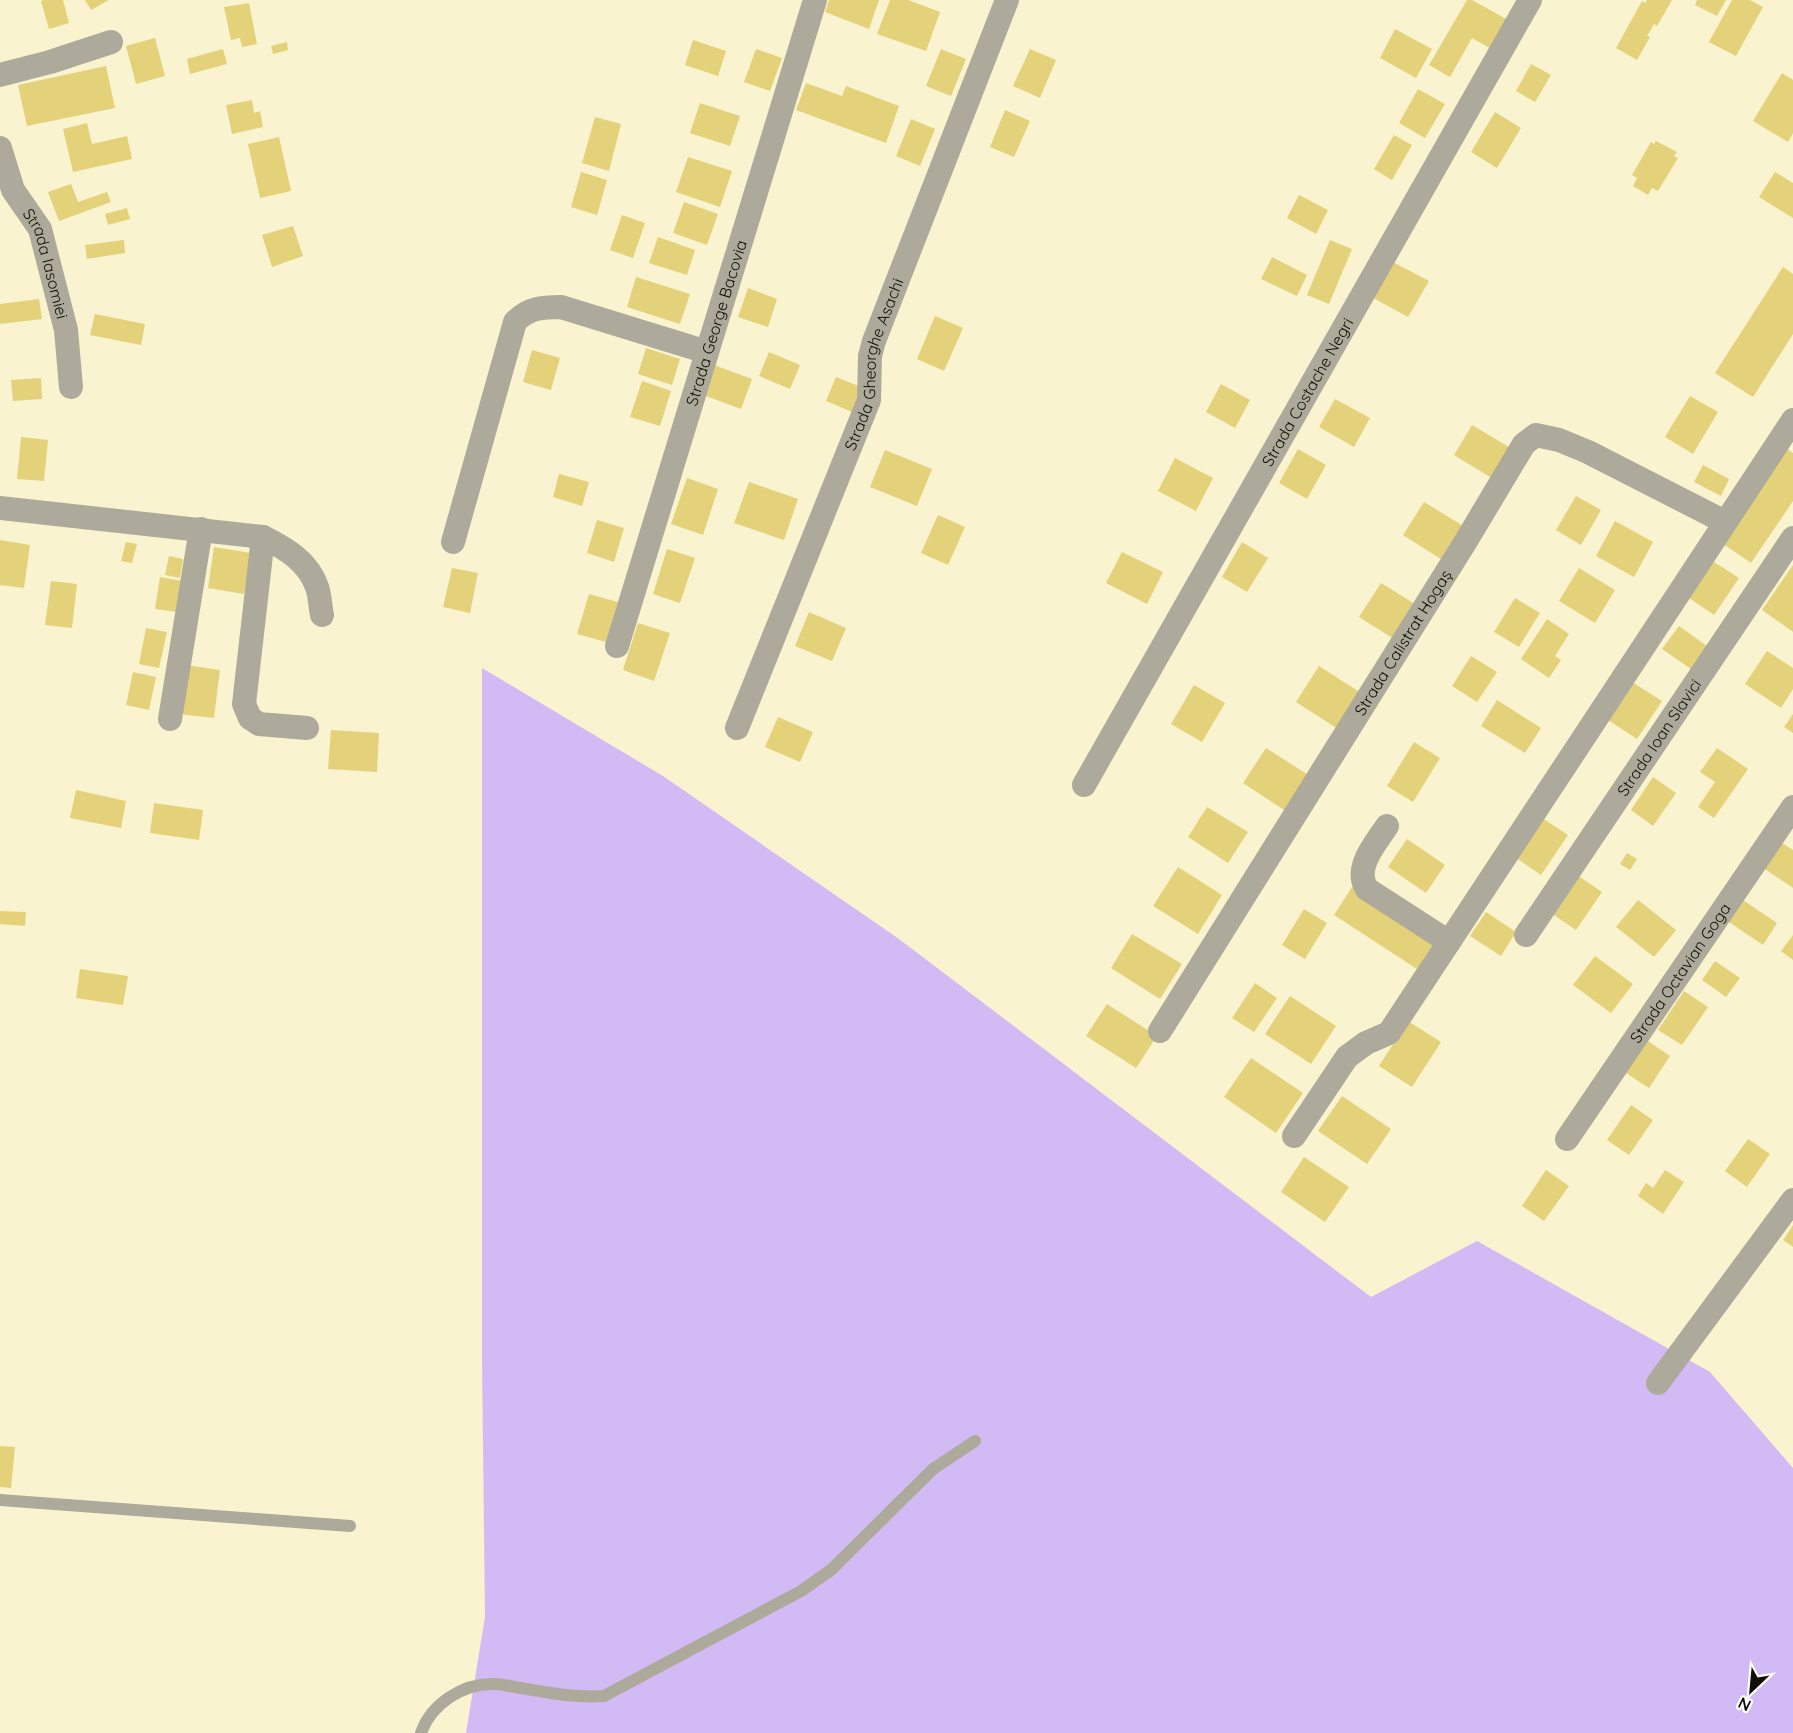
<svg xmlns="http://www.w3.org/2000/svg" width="1793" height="1733" viewBox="0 0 1793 1733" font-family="Quicksand,sans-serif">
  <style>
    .green { fill: #d2bbf5 }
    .building { fill: #e4d27a }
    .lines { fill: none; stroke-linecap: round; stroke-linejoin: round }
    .lane { stroke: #adaa9b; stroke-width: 12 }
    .street { stroke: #adaa9b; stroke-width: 24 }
    .labels { text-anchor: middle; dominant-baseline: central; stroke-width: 6; stroke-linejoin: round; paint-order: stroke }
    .street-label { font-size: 16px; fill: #100e03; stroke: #fff }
  </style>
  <rect width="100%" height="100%" fill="#faf3cf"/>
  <path class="green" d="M482 668 663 776 899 939 1371 1297 1477 1241 1710 1372 1793 1468V1733H466L485 1617 482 1362Z"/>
  <path class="building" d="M44 0H63L69 23 49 29 41 1Z
    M85 0H109L91 10Z
    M829 0H879L869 29 825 12Z
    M890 0H908L940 12 926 51 877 34Z
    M1467 0H1472L1510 21 1493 50 1472 38 1450 77 1429 65Z
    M1647 0H1672L1657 26 1654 24 1647 36 1650 37 1637 60 1616 48 1642 1 1645 3Z
    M1697 0H1726L1717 16 1695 5Z
    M1732 0H1750L1763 7 1736 56 1709 42Z
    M249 3 257 44 242 47 240 38 231 40 224 7Z
    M1395 29 1432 49 1416 78 1380 58Z
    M155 38 165 76 136 84 126 46Z
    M693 40 726 51 718 76 685 65Z
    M287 42 288 50 273 54 271 46Z
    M223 49 227 64 190 74 187 59Z
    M756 49 782 58 770 91 744 82Z
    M941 49 966 59 951 96 926 86Z
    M1030 49 1056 60 1040 98 1013 86Z
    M1531 64 1551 75 1535 102 1516 91Z
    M106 66 115 108 27 126 18 85Z
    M1782 73 1793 80V133L1788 142 1753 121Z
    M806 83 842 96 846 86 899 106 886 143 796 110Z
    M1418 89 1445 104 1425 138 1399 123Z
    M252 100 254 113 260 111 263 127 232 134 226 105Z
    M700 103 740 116 730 146 690 133Z
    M1005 110 1030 121 1014 157 990 147Z
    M1495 112 1521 128 1497 168 1471 152Z
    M595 117 621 124 609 171 582 163Z
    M911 119 935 129 920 166 896 156Z
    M87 123 92 144 127 136 132 159 73 172 63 129Z
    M1394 135 1412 145 1392 180 1374 169Z
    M279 137 291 191 260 198 248 144Z
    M1656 141 1677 152 1674 156 1678 158 1658 191 1652 188 1648 195 1633 186 1637 178 1632 175 1651 142 1654 144Z
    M688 157 732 171 720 207 676 192Z
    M581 172 607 180 597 215 571 207Z
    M1775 172 1793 183V218L1759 197Z
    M71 184 78 202 107 192 111 202 59 221 48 192Z
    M1299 195 1328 210 1316 234 1287 218Z
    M684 202 718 214 707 245 673 233Z
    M127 208 130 219 108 225 105 214Z
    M622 215 645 223 633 258 610 250Z
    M293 226 303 256 272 267 262 235Z
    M658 237 695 250 687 275 649 263Z
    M124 240 125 253 87 259 85 245Z
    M1330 240 1352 249 1329 304 1307 295Z
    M1272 257 1307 275 1297 296 1261 279Z
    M1393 262 1429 281 1408 317 1373 298Z
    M1783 267 1793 274V334L1753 397 1715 373Z
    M636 277 690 294 680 324 627 307Z
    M748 288 777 299 768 327 738 317Z
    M39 299 42 319 0 324V304Z
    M95 314 145 324 141 345 90 335Z
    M935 316 963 328 944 371 917 359Z
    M646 348 680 359 672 385 638 374Z
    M532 350 560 358 551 390 523 382Z
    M769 352 800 365 790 389 759 376Z
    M714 365 752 379 741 409 703 395Z
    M836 377 861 387 852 412 826 401Z
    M41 378 42 399 13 401 11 380Z
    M642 381 671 391 660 426 630 417Z
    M1221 384 1250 400 1235 428 1206 412Z
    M1690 396 1718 412 1693 454 1665 437Z
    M1335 399 1370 418 1354 447 1319 427Z
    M1472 425 1514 450 1495 480 1454 455Z
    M21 437 48 440 44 481 17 479Z
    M1783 446 1793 453V501L1751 563 1719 541Z
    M1298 449 1326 465 1307 499 1279 483Z
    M885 450 932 469 917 506 870 487Z
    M1175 458 1213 478 1196 511 1158 491Z
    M1703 465 1729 479 1721 496 1694 482Z
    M559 474 589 482 582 506 553 497Z
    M687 478 718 489 703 535 671 524Z
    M749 482 798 499 784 540 734 523Z
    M1576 496 1601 510 1581 545 1556 530Z
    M1424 502 1465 527 1444 561 1403 535Z
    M938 515 965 527 948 565 921 553Z
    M597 520 624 528 614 562 587 553Z
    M1615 521 1653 542 1634 577 1596 556Z
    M0 540 30 545 24 588 0 585Z
    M126 542 137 544 132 563 121 561Z
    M1242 542 1268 558 1247 592 1222 577Z
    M214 547 251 553 244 594 208 588Z
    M667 549 695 558 680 603 653 594Z
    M1122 552 1163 572 1147 604 1106 583Z
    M169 556 183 559 180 578 165 575Z
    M1711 560 1739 578 1714 615 1686 596Z
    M1793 565V632L1762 610Z
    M452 568 478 573 470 613 443 607Z
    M1579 568 1615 590 1595 623 1559 601Z
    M160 577 182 581 177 612 155 609Z
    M51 581 77 584 72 628 45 625Z
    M1381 583 1418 606 1397 641 1359 617Z
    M589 594 618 602 606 642 577 634Z
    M1515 598 1540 613 1519 647 1494 632Z
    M809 612 846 628 832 661 795 646Z
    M1547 619 1569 634 1555 656 1561 660 1549 678 1521 659Z
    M638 623 670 633 654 681 623 670Z
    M1679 626 1707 646 1691 669 1662 649Z
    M146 628 167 632 159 668 139 664Z
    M1767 651 1793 668V689L1781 708 1745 684Z
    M1471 656 1497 672 1477 702 1452 686Z
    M185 665 220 670 214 718 179 714Z
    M1319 666 1361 693 1338 729 1296 702Z
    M133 672 156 677 149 710 126 705Z
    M1632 682 1662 701 1637 739 1608 720Z
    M1194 685 1225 703 1202 742 1171 724Z
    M1497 700 1541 728 1525 753 1481 726Z
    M1793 714V733L1784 727Z
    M778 717 813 732 800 762 765 747Z
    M331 730 379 733 377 772 328 769Z
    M1414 742 1440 758 1413 802 1387 786Z
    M1266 748 1310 776 1287 812 1243 783Z
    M1717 748 1748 769 1714 818 1698 807 1715 782 1700 772Z
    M1653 777 1676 793 1653 826 1631 810Z
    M76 790 126 801 121 828 70 818Z
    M154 803 203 810 199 840 150 833Z
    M1207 807 1248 832 1228 863 1188 837Z
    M1539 816 1568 835 1541 875 1512 855Z
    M1407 839 1445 865 1426 893 1388 867Z
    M1779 841 1793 850V888L1762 867Z
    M1627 853 1637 859 1630 870 1620 864Z
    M1178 867 1222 895 1198 934 1153 906Z
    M1577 875 1602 892 1576 930 1551 913Z
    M1352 887 1435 941 1417 969 1334 915Z
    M1740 898 1777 923 1763 945 1726 920Z
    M1638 900 1676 930 1654 957 1616 927Z
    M1304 909 1327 923 1305 959 1282 945Z
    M0 911 26 912 25 926 0 924Z
    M1486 912 1516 932 1501 956 1470 936Z
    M1132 934 1182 964 1160 999 1111 968Z
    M1793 935V960L1781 951Z
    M1595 956 1633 984 1611 1013 1573 985Z
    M1715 961 1740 978 1726 997 1702 980Z
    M80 969 128 976 123 1005 76 998Z
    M1255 983 1277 998 1254 1032 1232 1018Z
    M1684 991 1708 1007 1682 1045 1658 1030Z
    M1290 996 1336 1026 1311 1064 1265 1034Z
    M1107 1004 1157 1036 1136 1068 1086 1036Z
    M1408 1021 1441 1042 1412 1087 1379 1066Z
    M1645 1039 1670 1056 1649 1088 1623 1071Z
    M1251 1058 1303 1093 1276 1133 1224 1097Z
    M1342 1096 1391 1129 1367 1164 1318 1131Z
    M1631 1105 1653 1120 1629 1155 1607 1140Z
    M1748 1139 1770 1154 1747 1187 1725 1171Z
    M1304 1157 1349 1187 1325 1222 1281 1192Z
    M1546 1170 1569 1186 1544 1221 1522 1206Z
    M1665 1170 1684 1182 1663 1214 1638 1196 1646 1183 1653 1188Z
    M1793 1225V1247L1783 1240Z
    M0 1446 15 1447 11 1488 0 1487Z"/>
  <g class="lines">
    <path class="lane" d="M0 1500 350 1526
      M421 1733C431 1704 463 1683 494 1684 503 1684 512 1687 521 1688 549 1693 576 1698 604 1696L801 1591 831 1570 933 1469 975 1441"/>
    <g class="street">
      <path d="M0 75 50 62 111 42"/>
      <path id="s1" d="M0 148 13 190 40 229 66 330 71 387"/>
      <path d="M0 508 263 537C285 548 308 561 317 587 320 595 320 606 322 615"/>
      <path d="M263 537 244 704 250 718 259 724 307 728"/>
      <path d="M453 542 515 322C528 308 542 307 561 307L707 352"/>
      <path id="s2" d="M617 646 815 0"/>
      <path d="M170 719 201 529"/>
      <path id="s3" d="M737 728 869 400 870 356 874 341 1007 0"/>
      <path id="s4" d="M1084 785 1530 0"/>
      <path d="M1387 826C1376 843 1353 868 1367 889L1449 942"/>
      <path id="s5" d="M1526 935 1793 538"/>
      <path id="s6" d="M1160 1031 1466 541 1524 444 1536 435 1559 440 1588 452 1725 522"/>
      <path d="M1294 1136 1347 1057 1366 1043 1389 1033 1793 420"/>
      <path id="s7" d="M1567 1139 1793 807"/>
      <path d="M1658 1383 1793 1200"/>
    </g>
  </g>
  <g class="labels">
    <g class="street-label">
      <text stroke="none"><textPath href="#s1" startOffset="126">Strada Iasomiei</textPath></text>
      <text stroke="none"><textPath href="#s2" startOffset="338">Strada George Bacovia</textPath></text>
      <text stroke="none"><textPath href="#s3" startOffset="390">Strada Gheorghe Asachi</textPath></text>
      <text stroke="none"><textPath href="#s4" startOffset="452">Strada Costache Negri</textPath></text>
      <text stroke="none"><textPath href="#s6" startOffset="458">Strada Calistrat Hogaș</textPath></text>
      <text stroke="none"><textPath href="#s5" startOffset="238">Strada Ioan Slavici</textPath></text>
      <text stroke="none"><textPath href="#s7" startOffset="201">Strada Octavian Goga</textPath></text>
    </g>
  </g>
  <g transform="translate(1751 1691) rotate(206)" stroke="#ffffff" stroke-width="4.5" paint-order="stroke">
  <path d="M0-4.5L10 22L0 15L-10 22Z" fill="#100e03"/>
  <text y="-9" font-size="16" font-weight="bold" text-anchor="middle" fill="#100e03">N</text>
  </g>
</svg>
